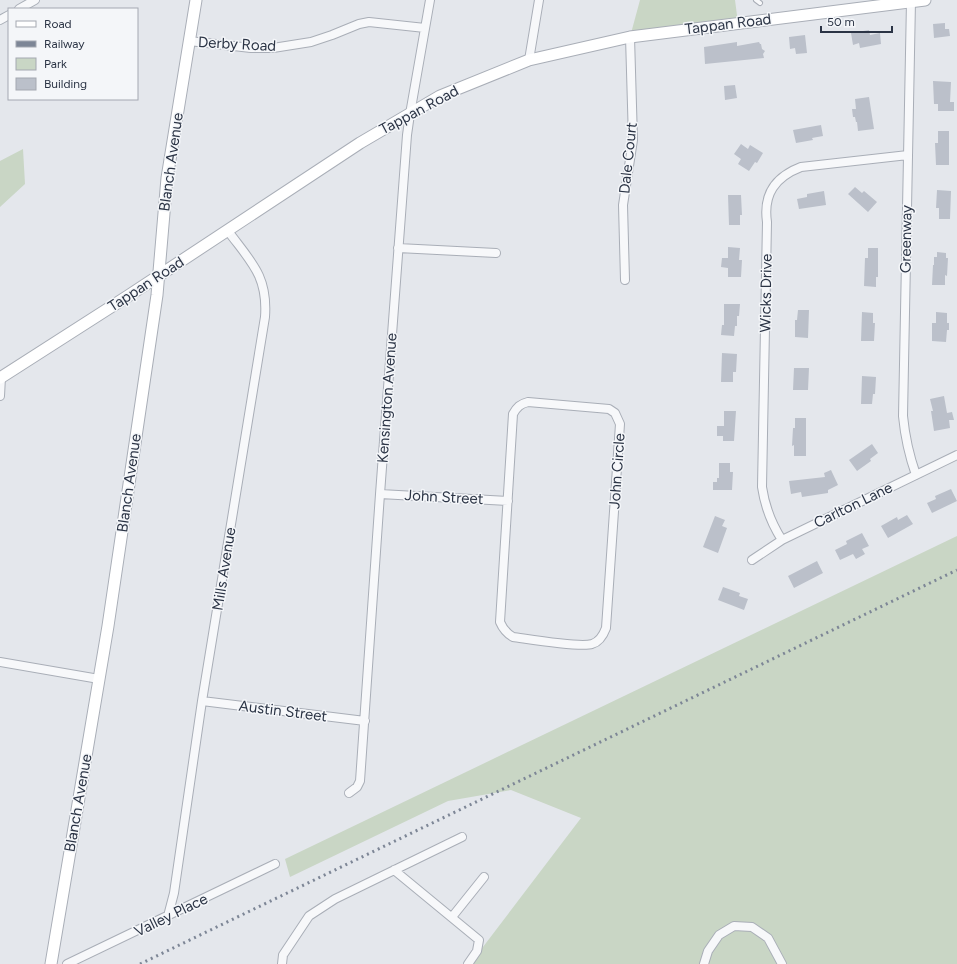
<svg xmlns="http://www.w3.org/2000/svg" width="957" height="964" viewBox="0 0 957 964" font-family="Figtree,sans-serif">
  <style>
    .green { fill: #c9d6c5 }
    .building { fill: #bbc0ca }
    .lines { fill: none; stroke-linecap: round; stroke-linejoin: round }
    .lane-casing { stroke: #a9aeb7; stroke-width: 6 }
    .street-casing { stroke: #a9aeb7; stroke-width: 10 }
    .secondary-casing { stroke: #a9aeb7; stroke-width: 13 }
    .lane { stroke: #f7f8fa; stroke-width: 4 }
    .street { stroke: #f7f8fa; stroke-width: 8 }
    .secondary { stroke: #fff; stroke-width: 11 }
    .rail { stroke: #7d8696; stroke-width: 3; stroke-dasharray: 2 4; stroke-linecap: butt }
    .labels { text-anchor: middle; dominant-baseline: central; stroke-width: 3; stroke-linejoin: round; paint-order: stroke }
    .street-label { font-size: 15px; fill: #2b3445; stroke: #f4f6f9 }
  </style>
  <rect width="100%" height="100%" fill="#e4e7ec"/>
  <path class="green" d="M640 0H735L738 23 630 37Z
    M23 149 25 184 0 207V161Z
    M957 536V964H470L581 818 511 790 448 801 290 877 285 859Z"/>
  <path class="building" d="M945 23V29H949L950 36 934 38 933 24Z
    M869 30 870 35 880 33 881 44 860 48 859 43 853 45 851 33Z
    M805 35 807 53 796 54 795 48 790 49 789 37Z
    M737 42V46L759 42 760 44H761L762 49 765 51 763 54 764 58 705 64 704 47Z
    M933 81 951 82 950 102H954V111H938V104H934Z
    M735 85 737 98 725 100 724 86Z
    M869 97 874 129 858 131 857 122H856L855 117H853L852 109H856L855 99Z
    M821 125 823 136 812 138 813 140 796 143 793 130Z
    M938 131H949V165H936L935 143H938Z
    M741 144 748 149 750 145 763 153 757 163 755 162 749 171 738 164 741 159 734 154Z
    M855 187 862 193 864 191 877 202 868 212 848 194Z
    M937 190 951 191 950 219H939V208H936Z
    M824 191 826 205 799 209 797 199 807 197V194Z
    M728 195H741L742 215H740V225H729Z
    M728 247 740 248 739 260H742L741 277H728V268L721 267 722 258H728Z
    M868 248H878V277H876V287L864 286 865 258H868Z
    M937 252 946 253V258H948L947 276 945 275V285H932L933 265H934V257H937Z
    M724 304H740L739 316H737V326H735L734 336 721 335 722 325H724Z
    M798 310H809L808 338 795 337V320H797Z
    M862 312 873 313V323H875L874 341H861Z
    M936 312 947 313V323H949V330H947L946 342 932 341V323H936Z
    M722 353 737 354 736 372H733V382H721Z
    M794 368H809L808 390H793Z
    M862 376 876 377 875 394H873L872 404H861Z
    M944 396 947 413 952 412 954 420H949L950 428 934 431 931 411H933L930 399Z
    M724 411H736L734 441H723V436H717V426H724Z
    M795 418H806V456H794V445L792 446 793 428H795Z
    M872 444 878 453 870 459 871 461 857 471 849 460Z
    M719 463H730V472H733L732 490H713V482H717V478H719Z
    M831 470 838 485 828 490V493L802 497 801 492 791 494 789 481 825 477 824 473Z
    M951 489 957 501 932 513 927 503 936 499 935 496Z
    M907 515 913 524 888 538 881 526 897 517 898 520Z
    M715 516 725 520 722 526 727 528 718 553 703 547Z
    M862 533 869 546 862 549 865 554 856 559 853 554 840 560 835 550 847 544 846 541Z
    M817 561 823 573 794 588 788 576Z
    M723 587 740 593 739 596 748 599 744 610 718 600Z"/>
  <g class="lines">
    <defs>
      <path id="lane" d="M756 0 760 3"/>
      <path id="street" d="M911 1 903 416C905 437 909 455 916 475
        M19 9 35 0
        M0 20 9 15
        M189 41 251 48H273L311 42 332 35 359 24 369 22 425 28
        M529 60 539 0
        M398 248 496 253
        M625 280 623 205 633 140 630 37
        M0 396 1 377
        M528 402 609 409 615 413 620 424 606 628C603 636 599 642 592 644 580 648 528 639 513 637 506 633 503 629 500 622L513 414C517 407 520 404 528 402Z
        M380 494 508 501
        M782 540C771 523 765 507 762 487L767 222C763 194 775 177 801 167L908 155
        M752 560 782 540 957 455
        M0 662 99 679
        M202 701 365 721
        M349 793 357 787 360 781 380 494 407 135 410 114 430 0
        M394 870 479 940 477 951 468 964
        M168 916 174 893 202 701 265 317C268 276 251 262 228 231
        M452 917 484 877
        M67 964 275 864
        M282 964 283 955 309 916 335 899 462 837
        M704 964 708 951 719 935 734 926 752 927 768 938 782 964"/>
      <path id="secondary" d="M0 378 128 296 360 143 440 96 529 60 630 37 925 0
        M51 964 108 626 157 295 167 178 196 0"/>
    </defs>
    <use href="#lane" class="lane-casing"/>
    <use href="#street" class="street-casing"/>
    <use href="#secondary" class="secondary-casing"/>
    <use href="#lane" class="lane"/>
    <use href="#street" class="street"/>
    <use href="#secondary" class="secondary"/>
    <path class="rail" d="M140 964 957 570"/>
  </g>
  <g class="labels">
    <g class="street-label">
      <text transform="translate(728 24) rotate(-7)">Tappan Road</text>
      <text transform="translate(237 44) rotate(3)">Derby Road</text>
      <text transform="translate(419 110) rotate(-28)">Tappan Road</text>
      <text transform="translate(628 158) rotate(-84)">Dale Court</text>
      <text transform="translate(171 162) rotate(-82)">Blanch Avenue</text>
      <text transform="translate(906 239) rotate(-89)">Greenway</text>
      <text transform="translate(146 284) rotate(-33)">Tappan Road</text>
      <text transform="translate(766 293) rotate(-89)">Wicks Drive</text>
      <text transform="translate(387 398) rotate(-86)">Kensington Avenue</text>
      <text transform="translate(617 471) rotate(-86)">John Circle</text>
      <text transform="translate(129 483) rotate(-82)">Blanch Avenue</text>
      <text transform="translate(444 497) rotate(3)">John Street</text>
      <text transform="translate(853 505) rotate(-26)">Carlton Lane</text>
      <text transform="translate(224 569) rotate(-81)">Mills Avenue</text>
      <text transform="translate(283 711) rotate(7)">Austin Street</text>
      <text transform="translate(78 803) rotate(-80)">Blanch Avenue</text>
      <text transform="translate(171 915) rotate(-26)">Valley Place</text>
    </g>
  </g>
  <rect x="8" y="8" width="130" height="92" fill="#f4f6f9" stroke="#a4a8b1"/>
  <rect x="16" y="21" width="20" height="6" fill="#ffffff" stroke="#a4a8b1"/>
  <text x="44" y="28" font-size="12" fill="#2b3445">Road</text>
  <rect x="16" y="41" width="20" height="6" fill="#7d8696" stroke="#a4a8b1"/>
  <text x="44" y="48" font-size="12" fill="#2b3445">Railway</text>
  <rect x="16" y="58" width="20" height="12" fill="#c9d6c5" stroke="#a4a8b1"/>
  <text x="44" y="68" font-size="12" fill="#2b3445">Park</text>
  <rect x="16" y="78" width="20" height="12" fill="#bbc0ca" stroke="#a4a8b1"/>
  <text x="44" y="88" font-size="12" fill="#2b3445">Building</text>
  <path d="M821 26v6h71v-6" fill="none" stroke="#2b3445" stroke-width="2"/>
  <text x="827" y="26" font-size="12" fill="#2b3445" stroke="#f4f6f9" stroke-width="3" paint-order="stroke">50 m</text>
</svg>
